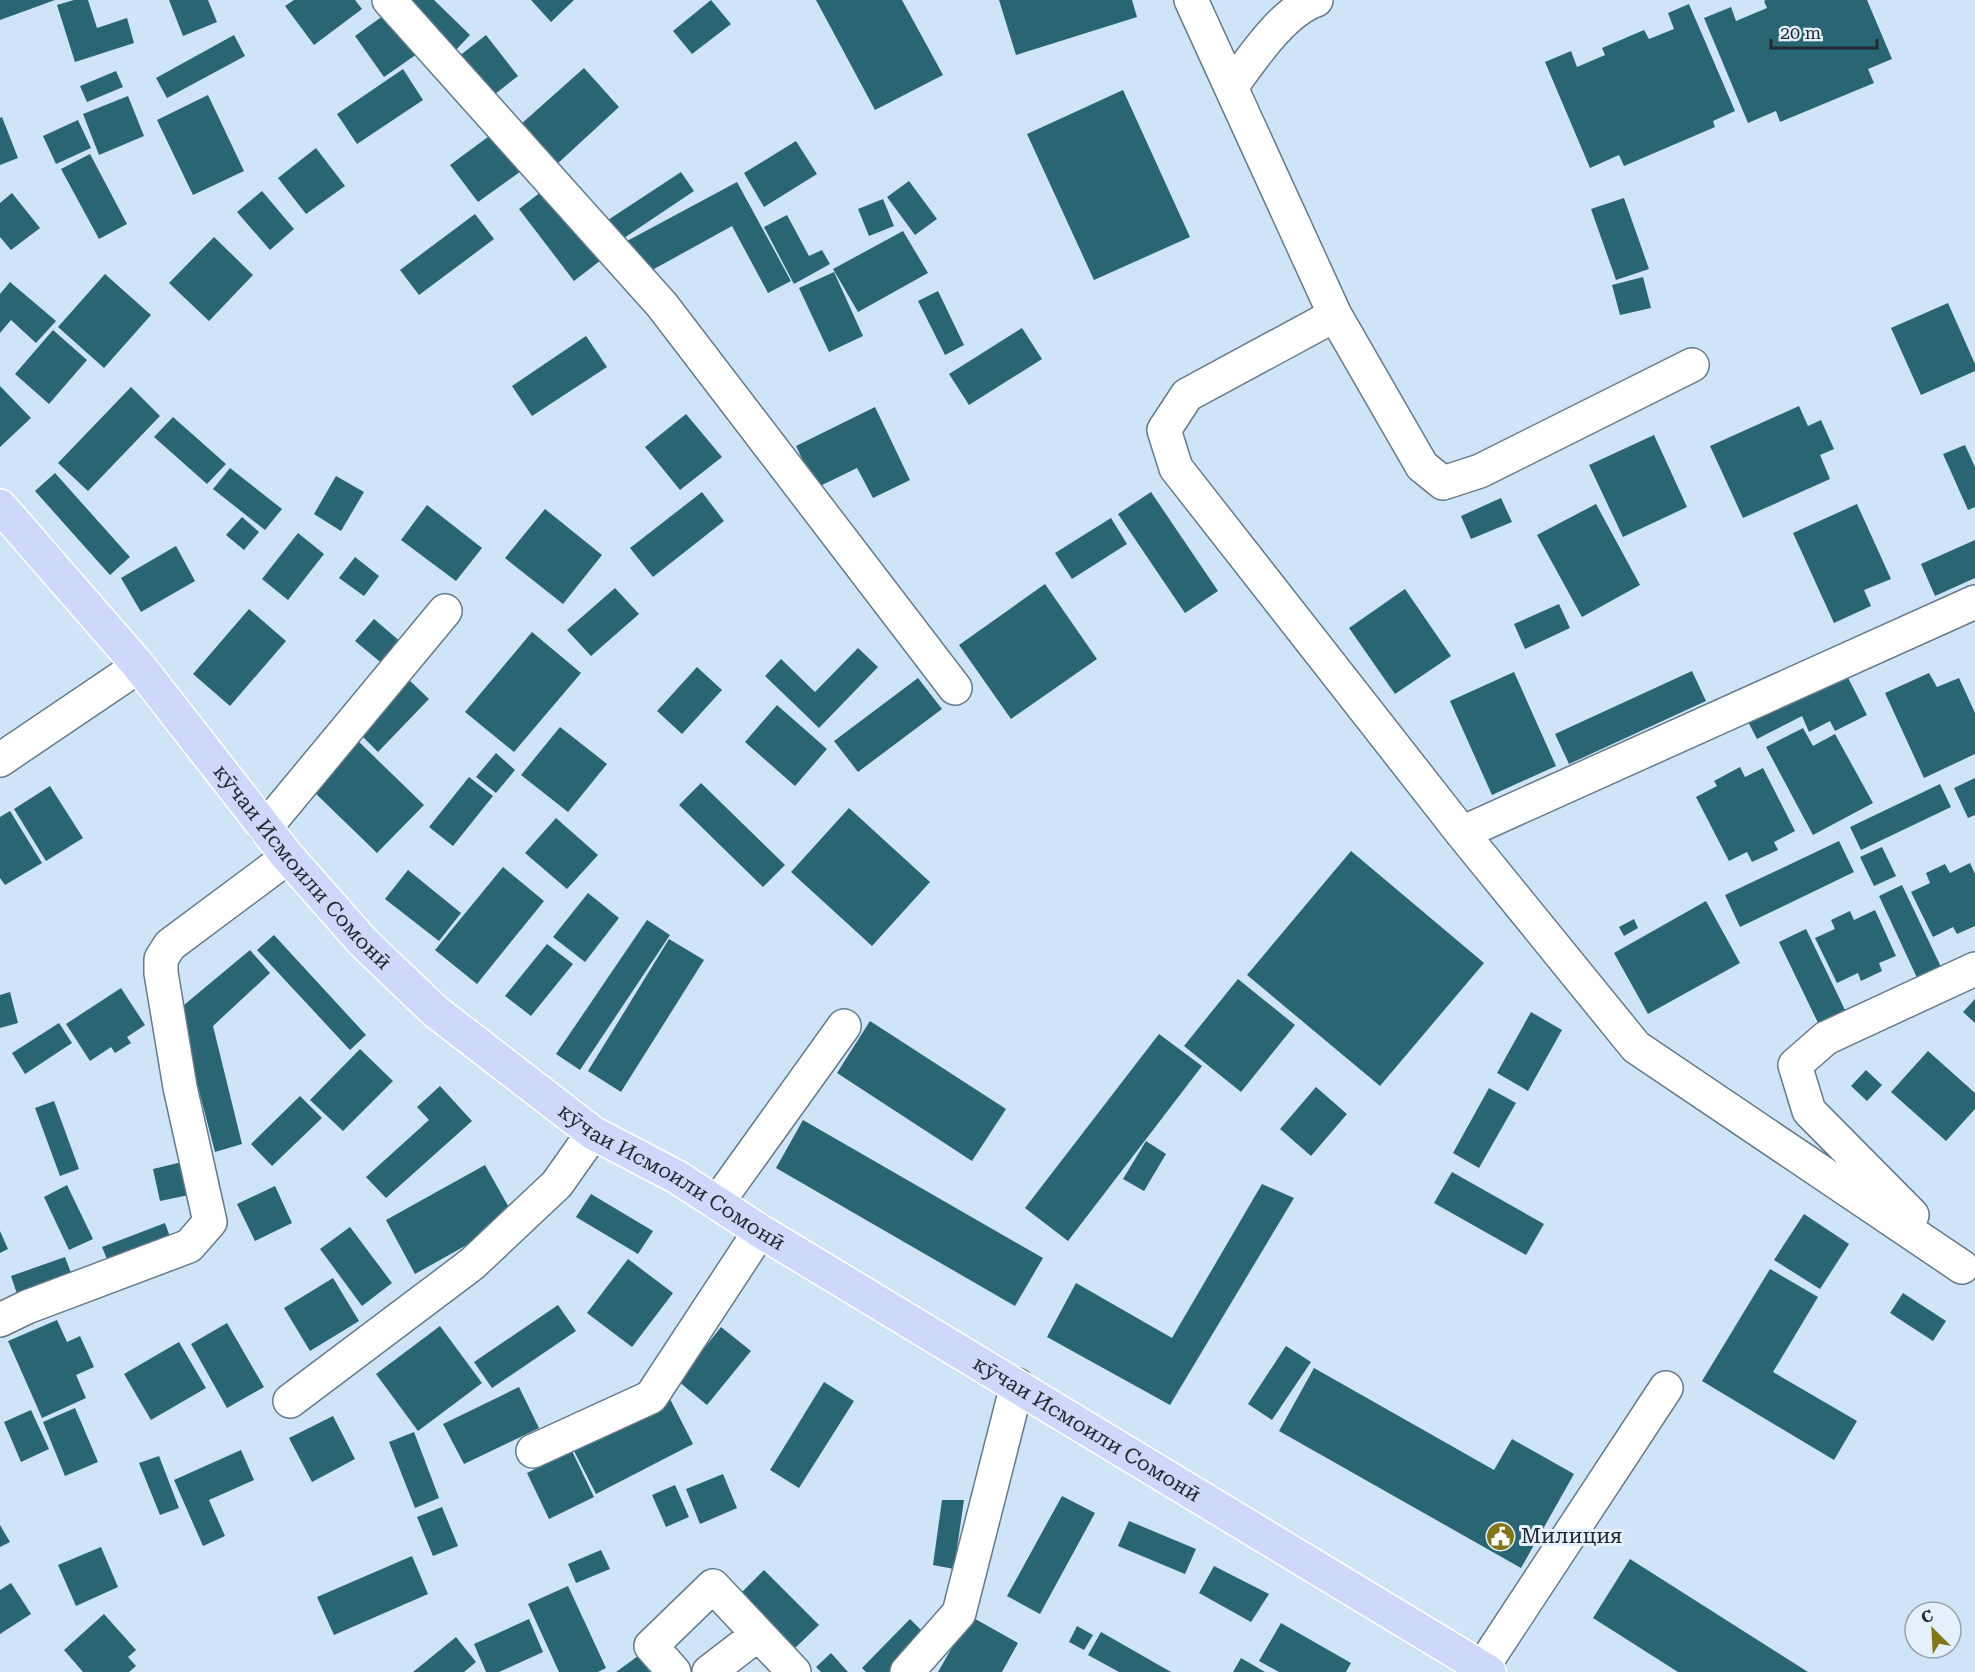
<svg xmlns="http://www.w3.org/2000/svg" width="1975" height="1672" viewBox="0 0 1975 1672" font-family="'Roboto Serif',serif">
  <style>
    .building { fill: #296573 }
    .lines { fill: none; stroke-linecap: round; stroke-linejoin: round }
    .minor-casing { stroke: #667a8a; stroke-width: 36 }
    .major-casing { stroke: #fff; stroke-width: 36 }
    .minor { stroke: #fff; stroke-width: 33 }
    .major { stroke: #ced8fa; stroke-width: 33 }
    .labels { text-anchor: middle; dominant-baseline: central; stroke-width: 6; stroke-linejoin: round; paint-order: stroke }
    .street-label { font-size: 21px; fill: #222a31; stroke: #e4f1fc }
    .poi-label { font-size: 21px; fill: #222a31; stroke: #e4f1fc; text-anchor: start }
  </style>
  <rect width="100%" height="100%" fill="#cfe5f7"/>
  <path class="building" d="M0 0H55L0 20Z
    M74 0H88L97 28 127 18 134 43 75 62 57 5Z
    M169 0H208L217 22 183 36Z
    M294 0H355L362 9 314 45 285 6Z
    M401 0H434L470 35 454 52Z
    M531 0H574L551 22Z
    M711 0 731 24 692 54 673 31Z
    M816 0H902L943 75 875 110Z
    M999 0H1132L1137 17 1016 55Z
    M1766 0H1867L1892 59 1868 69 1874 83 1780 122 1776 111 1748 123 1704 18 1731 7 1736 21 1767 8 1764 1Z
    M1689 4 1735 111 1713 121 1715 127 1624 166 1619 155 1590 168 1545 62 1571 51 1577 67 1605 55 1602 48 1644 30 1649 39 1674 29 1668 13Z
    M387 13 417 54 384 77 355 36Z
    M234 35 245 56 167 98 156 78Z
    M486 35 518 76 490 98 458 57Z
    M584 68 619 107 556 165 520 125Z
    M403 69 423 100 357 144 337 114Z
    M116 71 123 87 87 102 80 86Z
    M1123 90 1190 237 1094 280 1027 134Z
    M208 95 244 171 193 195 157 120Z
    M128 96 144 136 99 155 83 114Z
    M2 117 18 158 0 165V118Z
    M78 120 91 148 56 164 43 136Z
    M496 131 524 169 478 202 450 165Z
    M796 141 817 174 764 207 744 173Z
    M316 148 345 186 306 214 278 178Z
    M90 154 127 224 99 239 61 169Z
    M681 172 694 191 621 240 608 220Z
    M909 181 937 219 915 235 887 197Z
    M737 182 791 281 768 293 732 226 645 274 627 241Z
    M546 188 601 260 574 281 519 209Z
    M262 191 294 229 270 250 237 212Z
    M12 193 40 228 11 250 0 237V203Z
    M1624 198 1649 269 1616 280 1591 209Z
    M883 199 894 226 869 236 858 209Z
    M475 214 494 239 419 295 400 270Z
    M787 215 809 256 822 250 830 264 794 284 764 227Z
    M903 231 928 273 858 312 833 269Z
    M214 237 253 275 209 321 169 283Z
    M834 272 863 336 829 352 799 288Z
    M105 274 151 315 104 368 58 327Z
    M1643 277 1651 308 1620 315 1612 285Z
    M10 282 56 321 36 343 11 320 0 333V294Z
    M938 291 964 345 945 355 918 301Z
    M1948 303 1975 364V371L1921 395 1891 328Z
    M1022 328 1042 359 969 405 949 374Z
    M53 330 87 360 49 404 15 374Z
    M586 336 607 367 532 416 512 386Z
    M0 386 31 418 0 447Z
    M131 387 160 416 88 491 58 463Z
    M1799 406 1808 426 1821 420 1834 449 1820 455 1830 479 1743 518 1710 446Z
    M875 407 910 480 873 498 857 468 816 488 796 446Z
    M686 414 722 457 680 490 645 447Z
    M173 417 226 464 207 484 154 437Z
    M1654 435 1687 507 1623 537 1589 465Z
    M1965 445 1975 467V507L1968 510 1943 454Z
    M230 468 282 509 265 530 213 489Z
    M55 473 130 557 110 575 35 491Z
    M336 476 364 492 341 531 314 514Z
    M702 492 724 521 653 577 630 548Z
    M1151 492 1218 591 1185 613 1118 514Z
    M1501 498 1512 522 1471 539 1461 516Z
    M1596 504 1640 585 1582 617 1537 535Z
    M1857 504 1891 579 1864 590 1871 606 1834 623 1793 533Z
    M427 505 482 548 456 581 401 540Z
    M545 509 602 555 563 604 505 558Z
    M242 517 259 532 244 550 226 535Z
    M1111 518 1127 544 1072 579 1055 553Z
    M298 533 324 554 288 600 262 579Z
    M1975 540V578L1935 596 1921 564Z
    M176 546 195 581 141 612 121 578Z
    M355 557 379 576 364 596 339 578Z
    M1045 584 1097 659 1011 719 959 645Z
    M615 588 639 614 591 656 567 630Z
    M1405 589 1451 656 1395 694 1349 628Z
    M1559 604 1570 628 1525 649 1514 624Z
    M249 609 286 641 230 706 193 674Z
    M374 619 402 643 384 665 355 641Z
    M532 632 581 673 514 752 465 712Z
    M858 648 878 667 819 728 765 676 781 659 815 692Z
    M1842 666 1867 715 1835 731 1830 721 1809 732 1802 716 1757 739 1744 714Z
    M697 667 722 690 682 734 657 711Z
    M1692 671 1706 701 1569 764 1555 734Z
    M1514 672 1556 766 1492 795 1450 701Z
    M1929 673 1937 687 1959 678 1975 713V754L1924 778 1885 693Z
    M407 678 429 699 378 752 356 730Z
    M918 678 942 709 858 772 834 741Z
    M777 705 827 749 795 786 745 742Z
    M560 727 607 764 568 812 521 775Z
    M1803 728 1813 746 1835 734 1873 803 1813 835 1766 747Z
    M357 740 424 805 377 853 310 788Z
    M496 753 515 770 496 793 476 777Z
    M1740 767 1745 777 1763 768 1795 831 1774 842 1778 850 1752 862 1747 852 1729 861 1696 797 1717 786 1714 781Z
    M469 777 493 796 453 846 429 827Z
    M1975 778V815L1968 818 1954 788Z
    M701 783 785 865 763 887 679 805Z
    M1940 784 1951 807 1861 850 1850 827Z
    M50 786 83 838 46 861 14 809Z
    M849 808 930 882 872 946 791 872Z
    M10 811 42 863 5 885 0 878V817Z
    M556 818 598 855 567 889 525 853Z
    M1839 841 1854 872 1740 927 1725 895Z
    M1882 847 1896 876 1874 886 1860 857Z
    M1351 851 1484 963 1380 1086 1247 975Z
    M1970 863 1975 874V926L1957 934 1953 927 1933 937 1911 892 1930 883 1926 873 1945 864 1950 873Z
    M503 867 544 901 477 984 435 950Z
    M408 870 461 913 439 941 385 899Z
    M1902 885 1943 971 1919 982 1879 896Z
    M588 893 619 918 585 962 553 937Z
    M1706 901 1740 963 1648 1014 1614 953Z
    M1875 910 1896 956 1879 963 1882 971 1861 981 1858 973 1837 983 1815 938 1835 929 1831 920 1850 911 1854 920Z
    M1634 919 1638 928 1624 936 1619 927Z
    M647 920 670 935 580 1070 556 1054Z
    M1806 929 1846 1012 1819 1025 1779 942Z
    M274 935 366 1035 350 1050 257 950Z
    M669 939 704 960 621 1092 588 1071Z
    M547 944 573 964 531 1016 505 996Z
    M250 950 270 973 213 1026 242 1144 215 1152 178 1010Z
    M1238 979 1295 1025 1241 1092 1184 1046Z
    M121 988 145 1025 127 1037 131 1043 115 1053 111 1047 90 1061 66 1024Z
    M10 992 18 1023 0 1028V995Z
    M1975 999V1023L1963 1012Z
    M1531 1012 1562 1030 1528 1091 1497 1073Z
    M870 1021 1006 1109 972 1161 837 1073Z
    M59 1023 72 1043 25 1074 12 1053Z
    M1159 1034 1202 1066 1068 1241 1025 1208Z
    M360 1049 393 1081 343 1131 310 1100Z
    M1928 1051 1975 1093V1109L1946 1141 1891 1092Z
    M1866 1070 1882 1085 1867 1101 1851 1086Z
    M440 1086 472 1121 386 1198 366 1177 429 1120 417 1107Z
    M1316 1087 1347 1114 1311 1156 1280 1129Z
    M1489 1088 1516 1103 1479 1168 1453 1153Z
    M300 1096 322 1118 272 1166 251 1144Z
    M54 1101 79 1169 60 1176 35 1108Z
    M803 1120 1043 1258 1015 1306 776 1168Z
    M1146 1141 1166 1154 1144 1191 1123 1179Z
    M182 1162 189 1195 160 1201 153 1169Z
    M485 1165 515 1218 415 1274 386 1220Z
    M1452 1172 1544 1224 1526 1255 1434 1203Z
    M1262 1184 1294 1198 1170 1405 1047 1337 1076 1283 1172 1338Z
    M67 1185 93 1239 69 1250 44 1197Z
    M275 1186 292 1223 255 1241 237 1204Z
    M591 1194 653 1231 638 1254 576 1217Z
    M1804 1214 1849 1244 1820 1289 1774 1260Z
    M165 1223 173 1245 111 1269 102 1247Z
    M350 1227 392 1283 362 1306 320 1249Z
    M0 1231 8 1249 0 1253Z
    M65 1257 73 1278 18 1297 11 1276Z
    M628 1259 673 1293 632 1347 587 1313Z
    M1770 1269 1818 1297 1773 1372 1857 1421 1834 1460 1702 1381Z
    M333 1278 359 1321 310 1351 284 1308Z
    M1903 1293 1946 1321 1933 1341 1890 1313Z
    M558 1305 576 1331 492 1388 474 1362Z
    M57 1320 67 1342 80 1336 94 1367 76 1375 86 1398 42 1418 8 1341Z
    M227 1323 264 1387 227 1408 191 1344Z
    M440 1326 482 1383 418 1431 376 1374Z
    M721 1327 751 1351 707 1405 678 1381Z
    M179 1342 206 1388 151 1420 124 1374Z
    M1286 1346 1311 1362 1272 1420 1248 1404Z
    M1314 1368 1494 1470 1512 1439 1574 1474 1521 1568 1279 1431Z
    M824 1382 854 1401 799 1488 770 1470Z
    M519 1387 539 1428 464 1464 443 1424Z
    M670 1399 693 1444 596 1494 573 1449Z
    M75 1408 98 1462 65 1476 43 1422Z
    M31 1410 49 1449 21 1462 4 1422Z
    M333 1416 355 1459 312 1482 289 1438Z
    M414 1432 439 1498 415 1508 389 1442Z
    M241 1450 254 1480 209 1500 225 1536 203 1546 174 1480Z
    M572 1451 594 1497 549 1519 527 1473Z
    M159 1456 179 1508 160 1515 139 1463Z
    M723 1474 737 1508 700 1524 686 1489Z
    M675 1485 689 1517 666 1527 652 1495Z
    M1062 1496 1095 1513 1040 1614 1007 1596Z
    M942 1500H964L954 1569 933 1565Z
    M442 1507 458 1546 433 1556 417 1517Z
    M1129 1521 1196 1549 1185 1574 1118 1546Z
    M0 1525 10 1542 0 1547Z
    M101 1547 118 1587 76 1606 58 1565Z
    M601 1550 610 1569 576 1583 568 1564Z
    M412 1556 428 1594 334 1635 317 1597Z
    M1630 1559 1808 1672H1678L1593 1618Z
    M1214 1566 1269 1594 1251 1622 1199 1593Z
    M764 1570 819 1625 794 1649 740 1594Z
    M11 1583 31 1614 0 1634V1590Z
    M568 1586 606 1668 598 1672H559L528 1604Z
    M104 1614 136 1650 128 1657 136 1666 129 1672H83L64 1650Z
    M970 1616 1018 1643 1002 1672H938Z
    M529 1619 543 1652 499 1672H486L474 1644Z
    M910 1619 932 1641 901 1672H866L862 1668Z
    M1281 1623 1351 1663 1346 1672H1279L1259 1661Z
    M1077 1626 1093 1635 1084 1650 1069 1642Z
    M1101 1632 1171 1672H1119L1088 1655Z
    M456 1637 476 1662 464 1672H413Z
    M831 1653 848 1672H821L816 1667Z
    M638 1656 650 1672H616Z
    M1241 1658 1265 1672H1233Z"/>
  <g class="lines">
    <defs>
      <path id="minor" d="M389 0 662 305 955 688
        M1191 0 1335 315
        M1231 87C1252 59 1282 12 1316 0
        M1692 365 1480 471 1443 483 1422 466 1335 315 1187 395 1164 430 1176 468 1462 833 1636 1047 1962 1267
        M0 760 139 666
        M265 828 445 611
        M1462 833 1975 602
        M717 1203 844 1026
        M1912 1215 1809 1111 1795 1065 1826 1038 1975 969
        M0 1320 27 1307 189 1246 210 1222 180 1087 161 973V959L170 945 288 857
        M290 1401 472 1264 557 1184 593 1133
        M533 1451 651 1397 760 1231
        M1482 1668 1666 1388
        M674 1672 651 1646 713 1586 794 1672
        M709 1672 757 1635
        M907 1672 959 1613 1017 1385"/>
      <g id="major">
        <path id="s1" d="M0 506 139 666 288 857 363 942 435 1011 593 1133 677 1177 760 1231 1489 1672"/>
      </g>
    </defs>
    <use href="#minor" class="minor-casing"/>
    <use href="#major" class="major-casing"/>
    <use href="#minor" class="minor"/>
    <use href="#major" class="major"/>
  </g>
  <defs>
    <symbol id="civic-disc" viewBox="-11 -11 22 22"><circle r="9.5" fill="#81771a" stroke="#e4f1fc"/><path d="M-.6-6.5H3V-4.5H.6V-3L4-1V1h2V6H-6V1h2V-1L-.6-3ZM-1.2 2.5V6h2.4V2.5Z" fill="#fff"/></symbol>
  </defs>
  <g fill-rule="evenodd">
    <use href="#civic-disc" x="1484" y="1520" width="33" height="33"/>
  </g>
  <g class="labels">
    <g class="street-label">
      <text stroke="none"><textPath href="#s1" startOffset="471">кӯчаи Исмоили Сомонӣ</textPath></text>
      <text stroke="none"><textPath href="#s1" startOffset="957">кӯчаи Исмоили Сомонӣ</textPath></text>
      <text stroke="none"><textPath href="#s1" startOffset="1443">кӯчаи Исмоили Сомонӣ</textPath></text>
    </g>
    <g class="poi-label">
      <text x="1521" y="1536">Милиция</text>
    </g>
  </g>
  <g transform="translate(1933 1630) rotate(336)"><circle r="28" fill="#e4f1fc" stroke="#96a1ab" stroke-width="1.5"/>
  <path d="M0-4.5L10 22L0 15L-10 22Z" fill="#81771a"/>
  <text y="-9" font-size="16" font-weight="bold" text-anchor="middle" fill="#222a31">С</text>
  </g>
  <path d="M1771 39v9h106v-9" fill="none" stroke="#222a31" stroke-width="3"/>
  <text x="1780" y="39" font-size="18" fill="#222a31" stroke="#e4f1fc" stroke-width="4.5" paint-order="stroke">20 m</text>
</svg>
